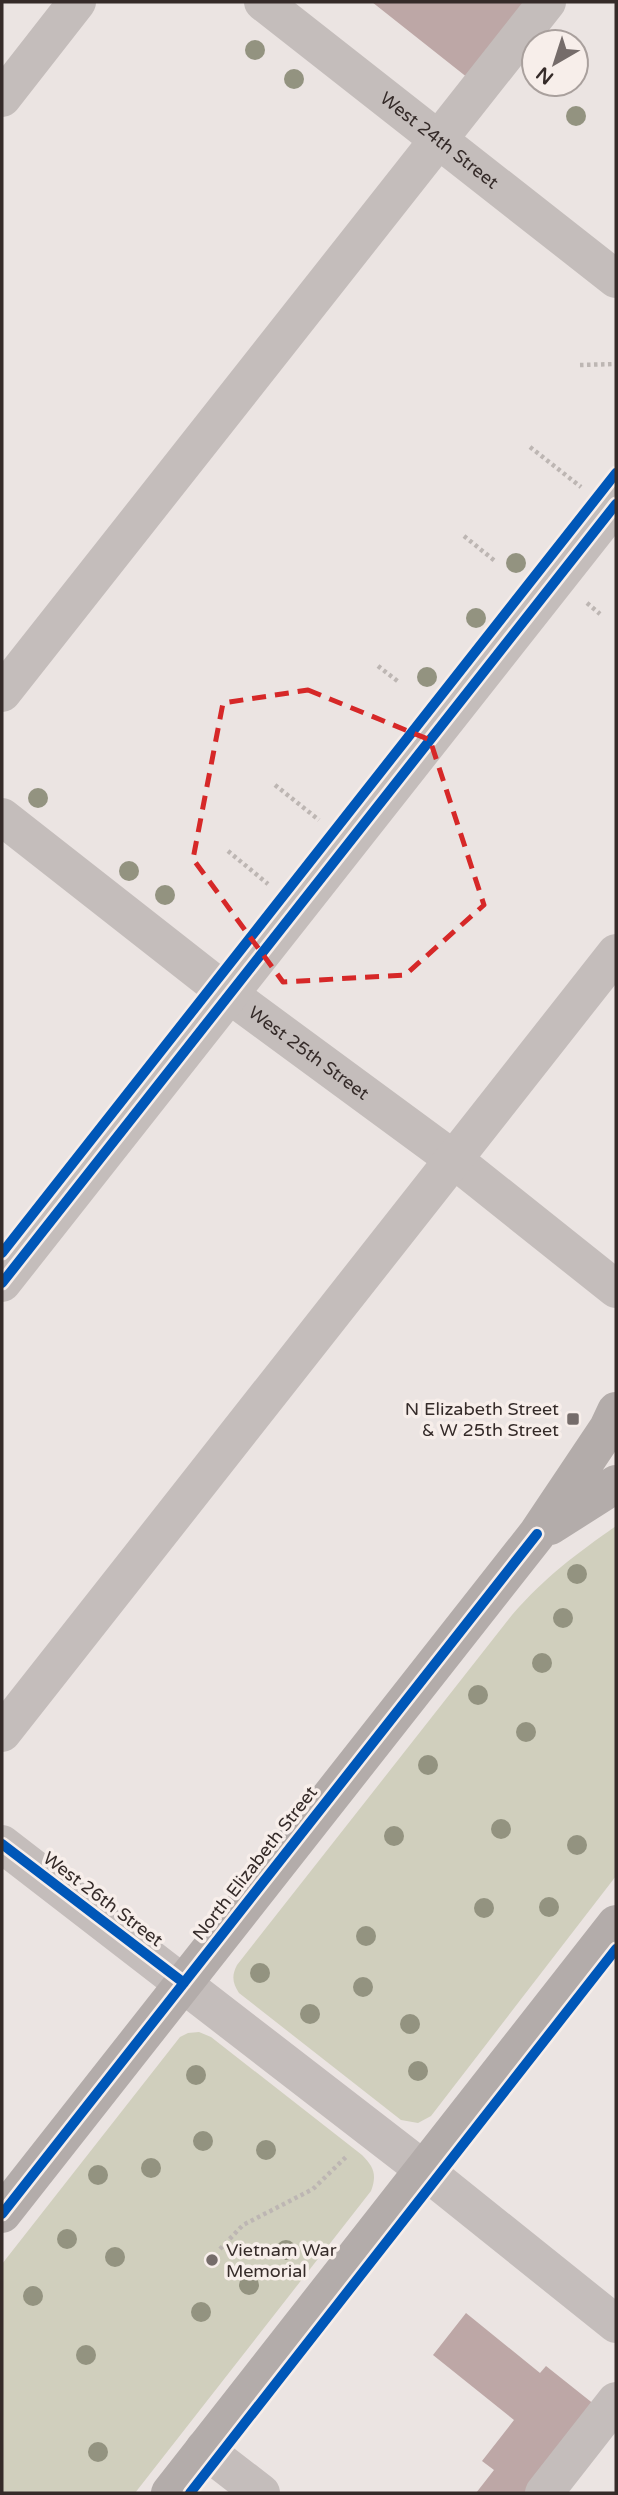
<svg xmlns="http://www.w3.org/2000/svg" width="618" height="2495" viewBox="0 0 618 2495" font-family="'Varela Round',sans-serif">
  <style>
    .green { fill: #d0cfbd }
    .building { fill: #bda7a6 }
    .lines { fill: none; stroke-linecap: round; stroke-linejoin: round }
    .path { stroke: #bdb6b3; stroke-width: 4.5; stroke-dasharray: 3.5 3.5; stroke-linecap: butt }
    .minor { stroke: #c4bdbb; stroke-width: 38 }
    .major { stroke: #b3acaa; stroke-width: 38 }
    .cycleway-casing { stroke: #f7eeea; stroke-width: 15 }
    .cycleway { stroke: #0057b8; stroke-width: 10 }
    .tree { fill: #939380 }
    .marked { fill: none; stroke: #d62828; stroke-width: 5; stroke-dasharray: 14 9; stroke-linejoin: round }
    .poi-dot { fill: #756c6a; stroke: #f7eeea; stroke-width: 2.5 }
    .labels { text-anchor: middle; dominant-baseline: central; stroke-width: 7; stroke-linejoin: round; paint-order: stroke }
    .street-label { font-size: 18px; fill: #352b29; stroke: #f7eeea }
    .poi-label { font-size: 18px; fill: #352b29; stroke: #f7eeea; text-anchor: end }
  </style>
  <rect width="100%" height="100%" fill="#ebe4e2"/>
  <path class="green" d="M616 1526V1876L431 2116 418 2123 401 2120 239 1993C233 1983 231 1977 237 1965L512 1615C545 1577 576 1554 616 1526Z
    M199 2032 211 2037 362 2155C374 2167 377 2175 371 2191L135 2493H2V2264L180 2037 188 2033Z"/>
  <path class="building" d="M372 2H529L468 78Z
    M466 2313 540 2373 546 2366 595 2405 525 2493H476L494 2470 482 2461 514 2420 433 2355Z"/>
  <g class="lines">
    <path class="path" d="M580 365 616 364
      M530 447 581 487
      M464 536 495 561
      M587 603 600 614
      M378 666 400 683
      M275 785 319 820
      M228 851 268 884
      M220 2249 243 2225 313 2189 347 2156"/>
    <g class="minor">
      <path id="s1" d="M263 2 616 279"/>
      <path d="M2 98 77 2"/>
      <path d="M2 693 547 2"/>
      <path id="s2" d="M2 817 215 984 453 1159 616 1289"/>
      <path d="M2 1283 616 504"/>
      <path d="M2 1733 616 953"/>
      <path d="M2 1844 424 2170 616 2324"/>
      <path d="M204 2449 261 2493"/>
      <path d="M544 2493 616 2401"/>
    </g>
    <path class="major" d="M550 1526 616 1484
      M2 2214 537 1534 608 1428 616 1411
      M170 2493 616 1924"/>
    <defs>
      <path id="cycleway" d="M2 1253 616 473
        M2 1283 616 504
        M2 1844 184 1983
        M2 2214 537 1534
        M190 2493 616 1949"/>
    </defs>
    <use href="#cycleway" class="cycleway-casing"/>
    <use href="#cycleway" class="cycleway"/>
  </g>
  <g class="tree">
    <circle cx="255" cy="50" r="10"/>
    <circle cx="294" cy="79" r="10"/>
    <circle cx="576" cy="116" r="10"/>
    <circle cx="516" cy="563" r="10"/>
    <circle cx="476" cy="618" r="10"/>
    <circle cx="427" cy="677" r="10"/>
    <circle cx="38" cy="798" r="10"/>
    <circle cx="129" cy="871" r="10"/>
    <circle cx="165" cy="895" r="10"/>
    <circle cx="577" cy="1574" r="10"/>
    <circle cx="563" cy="1618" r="10"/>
    <circle cx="542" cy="1663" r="10"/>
    <circle cx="478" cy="1695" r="10"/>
    <circle cx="526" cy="1732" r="10"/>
    <circle cx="428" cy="1765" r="10"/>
    <circle cx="501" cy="1829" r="10"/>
    <circle cx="394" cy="1836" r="10"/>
    <circle cx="577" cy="1845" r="10"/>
    <circle cx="549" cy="1907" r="10"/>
    <circle cx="484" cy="1908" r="10"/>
    <circle cx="366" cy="1936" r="10"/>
    <circle cx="260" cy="1973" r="10"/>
    <circle cx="363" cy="1987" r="10"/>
    <circle cx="310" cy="2014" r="10"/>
    <circle cx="410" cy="2024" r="10"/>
    <circle cx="418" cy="2071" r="10"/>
    <circle cx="196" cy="2075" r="10"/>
    <circle cx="203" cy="2141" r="10"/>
    <circle cx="266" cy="2150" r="10"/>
    <circle cx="151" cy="2168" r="10"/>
    <circle cx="98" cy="2175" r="10"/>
    <circle cx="67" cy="2239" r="10"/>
    <circle cx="286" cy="2250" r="10"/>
    <circle cx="115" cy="2257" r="10"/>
    <circle cx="249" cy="2285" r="10"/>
    <circle cx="33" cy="2296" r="10"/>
    <circle cx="201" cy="2312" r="10"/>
    <circle cx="86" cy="2355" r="10"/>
    <circle cx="98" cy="2452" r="10"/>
  </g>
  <path class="marked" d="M308 690 430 740 484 905 405 975 283 982 193 859 223 703Z"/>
  <g class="poi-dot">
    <rect x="566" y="1412" width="14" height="14" rx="3.5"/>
    <circle cx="212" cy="2260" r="7"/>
  </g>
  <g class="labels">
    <g class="street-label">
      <text stroke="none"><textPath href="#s1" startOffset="224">West 24th Street</textPath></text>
      <text stroke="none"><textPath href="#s2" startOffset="387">West 25th Street</textPath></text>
      <text transform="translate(255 1863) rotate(-52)">North Elizabeth Street</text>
      <text transform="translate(103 1899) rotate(37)">West 26th Street</text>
    </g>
    <g class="poi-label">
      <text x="559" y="1409">N Elizabeth Street<tspan x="559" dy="21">&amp; W 25th Street</tspan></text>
      <text x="226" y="2250" text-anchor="start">Vietnam War<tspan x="226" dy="21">Memorial</tspan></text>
    </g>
  </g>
  <rect width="618" height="2495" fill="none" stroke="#352b29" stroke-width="7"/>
  <g transform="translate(555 63) rotate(219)"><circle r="33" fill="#f7eeea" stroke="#a9a09d" stroke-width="2"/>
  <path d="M0-5L12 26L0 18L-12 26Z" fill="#756c6a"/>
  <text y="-10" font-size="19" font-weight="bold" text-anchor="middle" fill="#352b29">N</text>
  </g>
</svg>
